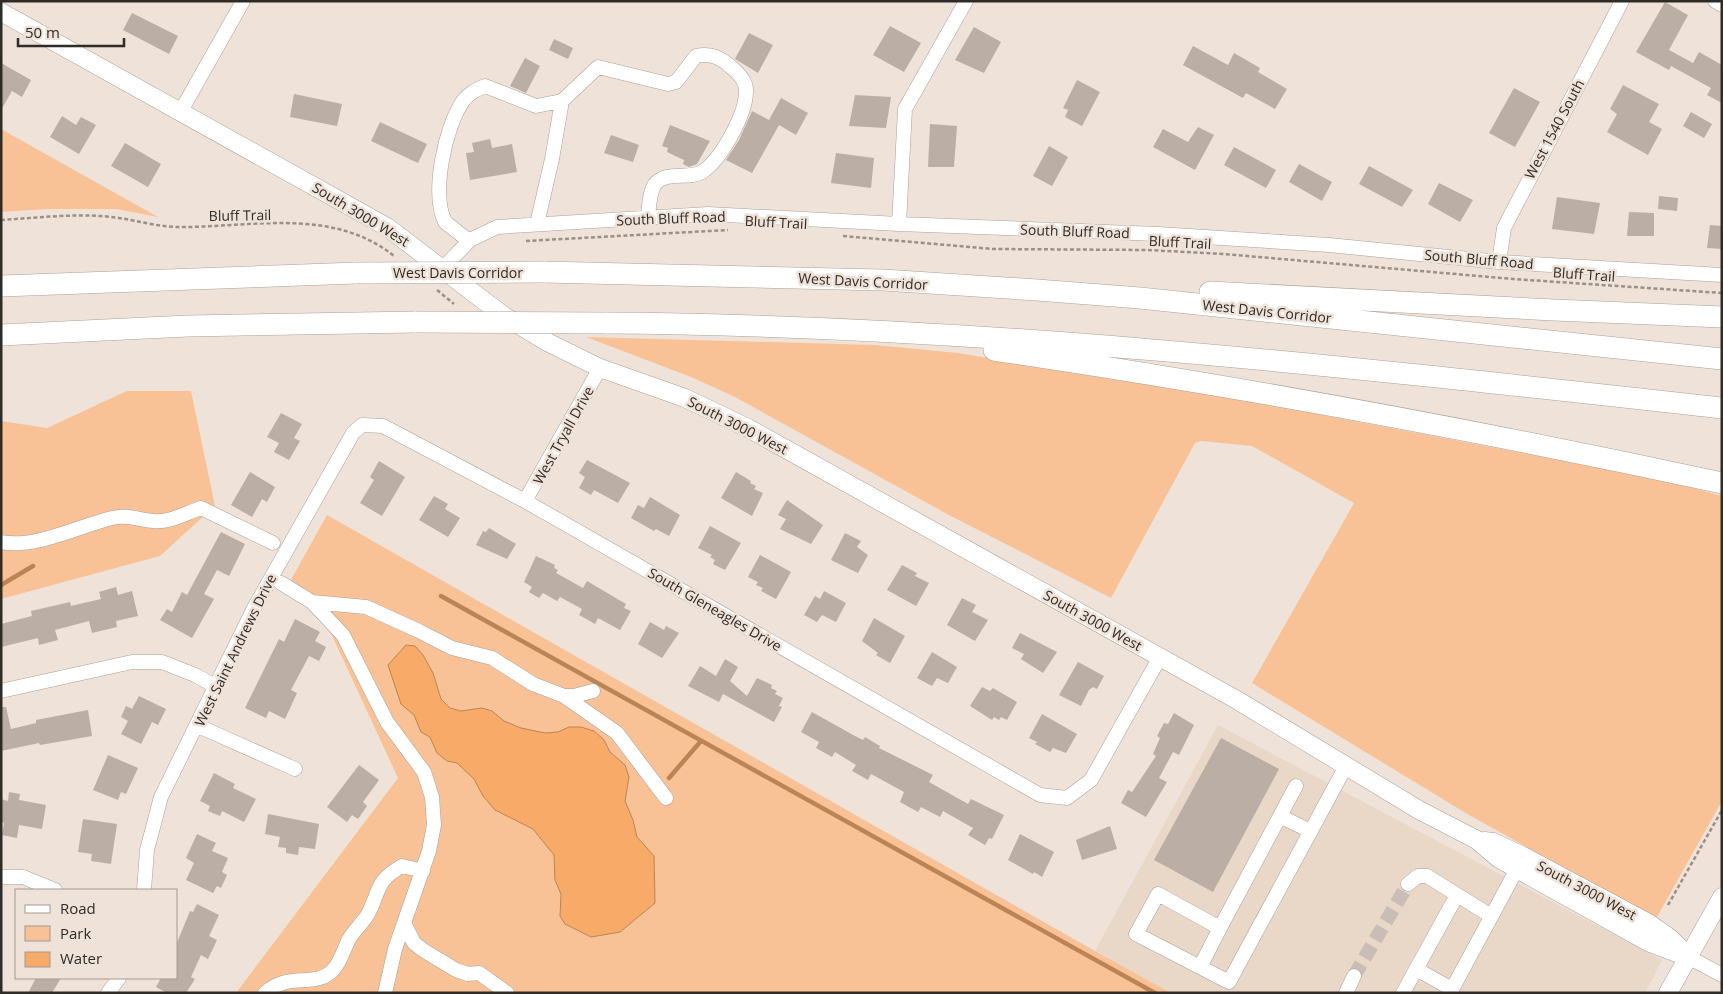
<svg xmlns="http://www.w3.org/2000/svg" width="1723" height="994" viewBox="0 0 1723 994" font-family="'Open Sans',sans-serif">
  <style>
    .built { fill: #e9d7c8 }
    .green { fill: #f9c296 }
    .water { fill: #f8aa68; stroke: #bc8454 }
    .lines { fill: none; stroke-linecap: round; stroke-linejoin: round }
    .stream { stroke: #bc8454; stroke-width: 4.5 }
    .building { fill: #baaea5 }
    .minor-tunnel { stroke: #c9bdb5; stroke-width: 14; stroke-dasharray: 14 7; stroke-linecap: butt }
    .minor-casing { stroke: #aba097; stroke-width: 15 }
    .major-casing { stroke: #aba097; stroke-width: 19 }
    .highway-casing { stroke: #aba097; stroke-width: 22 }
    .path { stroke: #999089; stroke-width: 2.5; stroke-dasharray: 4 2.5; stroke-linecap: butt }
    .minor { stroke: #fff; stroke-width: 14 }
    .major { stroke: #fff; stroke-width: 18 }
    .highway { stroke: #fff; stroke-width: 21 }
    .highway-bridge-casing { stroke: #aba097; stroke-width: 22; stroke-linecap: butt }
    .highway-bridge { stroke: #fff; stroke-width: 21 }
    .labels { text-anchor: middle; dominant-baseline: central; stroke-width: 5; stroke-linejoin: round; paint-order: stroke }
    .street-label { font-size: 14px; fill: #2f2b27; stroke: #efe2d9 }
  </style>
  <rect width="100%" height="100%" fill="#efe2d9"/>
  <path class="built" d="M1218 725 1662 960 1645 993H1171L1095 951Z"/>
  <path class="green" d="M1 129 158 217 116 209H49L1 212Z
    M586 337 875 345 958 353 1218 395 1664 480 1722 496V801L1657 917H1652L1464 812 1252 683 1354 503 1252 446 1201 441 1195 443 1111 598 947 514 735 397 691 377Z
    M127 391H191L215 506 160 556 1 599V421L47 428Z
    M327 515 1095 951 1171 993H236L398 778 323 616 287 587Z"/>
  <path class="water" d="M406 645 415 646 423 655 433 673 441 699 450 708 461 711 482 708 492 711 504 721 521 728 545 733 558 732 569 727H581L594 731 604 740 610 752 625 765 629 777 625 801 633 820 637 837 654 856 655 903 620 932 591 937 565 924 560 916 561 894 555 880 554 855 533 829 495 810 483 796 474 779 457 763 447 761 437 753 430 737 421 732 414 715 401 704 388 665Z"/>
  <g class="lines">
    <path class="stream" d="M1 585 33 566
      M441 596 1155 993
      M669 778 701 741"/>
  </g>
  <path class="building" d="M1665 2 1688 15 1669 50 1693 63 1699 52 1722 65V103L1707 95 1711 88 1671 66 1669 70 1636 52Z
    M132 13 178 36 169 54 123 30Z
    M890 26 921 43 904 72 873 55Z
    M974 27 1001 42 984 73 955 60Z
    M749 33 773 45 758 73 735 59Z
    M554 39 573 48 568 59 549 50Z
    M1193 46 1228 65 1234 53 1260 68 1258 72 1287 89 1275 109 1246 93 1243 98 1183 65Z
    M525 58 540 66 526 93 510 86Z
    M1 63 31 80 22 97 12 91 1 110Z
    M1077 80 1100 92 1082 126 1065 117 1068 110 1063 108Z
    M1623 85 1659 104 1649 122 1662 129 1648 155 1607 132 1617 114 1610 109Z
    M1514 88 1540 102 1515 147 1489 133Z
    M294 94 342 104 337 126 290 117Z
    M855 95 891 97 886 128 849 126Z
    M781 98 808 113 796 135 779 125 752 173 726 160 739 140 752 111 769 120Z
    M1691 112 1712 124 1704 138 1683 126Z
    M62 116 76 125 81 117 96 125 79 154 50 137Z
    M380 122 427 144 418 163 371 141Z
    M930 124 957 126 954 167H928Z
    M670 125 710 141 697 164 689 167 683 164 684 160 667 152 668 148 662 146Z
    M1198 127 1214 135 1195 170 1153 147 1163 129 1188 142Z
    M611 135 639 145 633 162 604 153Z
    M490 139 492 148 512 144 517 172 470 180 466 153 474 152 472 143Z
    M125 143 161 164 148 187 111 166Z
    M1049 146 1068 157 1052 186 1033 176Z
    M1234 147 1276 170 1266 188 1224 165Z
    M836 153 874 158 871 188 831 183Z
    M1299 164 1332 182 1322 201 1289 182Z
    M1369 166 1413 190 1402 207 1359 184Z
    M1439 183 1473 200 1460 222 1428 204Z
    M1659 196 1678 198 1677 211 1658 209Z
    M1557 197 1600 203 1594 234 1552 229Z
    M1629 212 1654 213V236H1627Z
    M1710 225 1722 226V249L1707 248Z
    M281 413 302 424 294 438 300 441 289 460 274 452 279 443 267 437Z
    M587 460 630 483 618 503 594 490 591 495 579 488 585 477 579 473Z
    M379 461 405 477 382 516 360 503 374 480 370 477Z
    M250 472 275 487 267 502 262 499 252 517 231 505Z
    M736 472 751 481 750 483 756 486 754 489 763 493 752 516 721 498Z
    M434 496 448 504 445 509 460 518 448 537 419 520Z
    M650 497 680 515 669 536 656 529 654 531 631 518 638 505 644 508Z
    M787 500 823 525 811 544 780 529 786 519 778 515Z
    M710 526 741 543 725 570 713 564 715 560 710 557 712 555 698 548Z
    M489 528 516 544 507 559 476 545 483 531 486 532Z
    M221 532 245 544 229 576 217 570 204 594 214 599 192 638 160 620 167 609 172 612 182 592 187 595Z
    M845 533 861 541 857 547 868 555 858 573 831 560Z
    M760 555 791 572 776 599 761 591 763 588 756 585 758 582 748 577Z
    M536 556 555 565 554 568 558 570 556 573 583 588 587 581 626 604 624 608 631 611 620 630 598 618 595 624 579 615 582 609 560 597 557 601 543 593 539 598 529 592 532 587 524 582Z
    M902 565 917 573 915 576 929 583 916 606 887 590Z
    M116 587 118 595 132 591 138 616 116 621 117 627 92 633 89 621 55 630 58 640 39 645 38 638 1 647V624L32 616 31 611 70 602 71 606 101 599 99 592Z
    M824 591 846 603 836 622 822 615 817 622 804 615 815 596 820 599Z
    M962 598 976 605 972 612 988 620 975 641 947 625Z
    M874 618 905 636 890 663 876 655 878 653 862 641Z
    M295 619 320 632 315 641 326 647 319 661 309 656 291 690 297 693 285 719 269 711 266 718 245 708 279 639 284 642Z
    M650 622 664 630 666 626 679 633 662 658 638 644Z
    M1020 633 1057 652 1043 673 1021 659 1024 654 1012 648Z
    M932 652 957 667 948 683 937 678 932 686 917 678Z
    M725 659 738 667 730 681 747 696 757 678 772 685 771 688 777 691 775 694 783 698 779 706 782 707 774 722 723 694 719 702 688 686 700 666 716 676Z
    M1078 662 1104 676 1097 689 1093 687 1089 690 1081 706 1059 695Z
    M982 687 990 691 993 688 1017 702 1007 720 1001 717 999 720 994 717 992 720 970 706Z
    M139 696 166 709 158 725 152 722 141 744 121 734 128 721 121 717 126 706 132 709Z
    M1 707H6L11 729 36 723V720L88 710 92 736 40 745 39 743 1 751Z
    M812 712 855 736 863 740 865 737 880 746 879 748 933 775 929 782 968 804 971 799 1004 815 992 839 989 838 985 845 968 835 973 828 943 811 940 817 921 807 918 812 900 802 904 792 871 774 868 780 852 771 856 765 835 752 832 757 816 748 819 742 801 732Z
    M1174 713 1194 725 1179 755 1173 752 1159 778 1167 782 1146 817 1121 803 1128 790 1132 792 1156 756 1153 754 1160 738 1157 736 1164 723 1168 724Z
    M1042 714 1077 734 1066 753 1053 748 1050 752 1035 744 1037 742 1029 738Z
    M1221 738 1279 769 1213 892 1154 860Z
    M108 755 138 768 126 794 121 792 118 800 93 790Z
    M359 765 379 780 363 802 367 806 358 819 352 815 347 822 327 807Z
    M214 773 235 784 233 788 256 799 244 822 222 811 220 816 208 811 210 806 200 801Z
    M9 792 20 794 19 800 46 805 42 829 19 825 17 838 2 835 4 823 1 822V799L8 801Z
    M268 814 319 824 315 849 299 847 298 855 286 853V848L278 847 280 837 265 834Z
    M83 819 117 824 111 864 91 861 92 854 78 852Z
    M1110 826 1117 849 1082 860 1076 840Z
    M197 834 216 843 212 851 228 858 222 872 227 875 221 888 217 886 213 893 186 880 194 863 186 858Z
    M1020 834 1054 852 1042 877 1034 872 1033 874 1008 860Z
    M197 904 219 915 209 936 217 940 208 959 201 955 191 977 195 979 186 993H167L156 987 161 978H176V945L190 911 193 912Z
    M36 978H61L52 993H28Z"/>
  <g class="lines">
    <path class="minor-tunnel" d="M1354 976 1408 884"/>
    <defs>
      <path id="minor" d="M1715 1 1722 5
        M181 111 243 1
        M537 224 552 159 562 101
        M899 224 905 109 966 1
        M469 241 445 222C431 193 445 127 463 101 469 93 476 90 485 86L536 106 562 101 598 67 668 84 676 82 696 56C710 53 720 57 731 67 738 73 747 81 746 92 746 114 721 160 702 172 689 180 667 170 655 184 649 193 649 208 648 218
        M1499 262 1504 228 1622 1
        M443 268 470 240 497 227 708 214 899 224 1158 234 1329 245 1499 262 1722 275
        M525 501 600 368
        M1 542C35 549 79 526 112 518 127 514 139 520 153 521 169 523 186 513 201 508L273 543
        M281 583 312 602 343 635 387 722 424 772 432 797 434 825 429 851 395 949 385 993
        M312 602 366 607 419 631 452 648 492 658 533 684 564 696 617 733 666 798
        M1 691 132 662H162L195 675 215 686
        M564 696H574L593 691
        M198 726 295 769
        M1296 786 1220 928 1158 894 1136 934 1229 982 1346 766
        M1280 816 1310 831
        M1 877H23L55 890
        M1408 884 1418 876H1427L1491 916
        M144 890 147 850 161 797 254 608 353 433 362 425 383 426 525 501 1040 795 1067 798 1091 780 1160 657
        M405 925 414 943 423 950 456 970 468 974 479 973 507 993
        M1688 957 1722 975
        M1200 967 1220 928
        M1416 969 1452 989
        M108 993 119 978
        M265 993C290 970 315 990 334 969 340 962 344 950 348 941 353 931 362 924 368 914 381 890 374 882 402 866L423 871
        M1346 993 1354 976
        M1403 993 1457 895
        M1450 993 1517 869"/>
      <path id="major" d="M1 12 387 227 504 316 549 343 600 368 685 398 748 428 1237 700 1419 810 1477 840 1498 858 1517 869 1648 942 1688 957
        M1484 841 1493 842 1521 855 1650 924 1670 938 1686 954
        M1668 993 1722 897"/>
      <path id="highway" d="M544 272 883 280 1037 290 1140 298 1722 359
        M1 286 356 273
        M1210 292 1554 310 1722 317
        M605 323C979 325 1351 367 1722 408
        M1 335 188 326 416 322
        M994 350C1238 386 1481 431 1722 483"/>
    </defs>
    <use href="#minor" class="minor-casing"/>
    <use href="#major" class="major-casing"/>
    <use href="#highway" class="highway-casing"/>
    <path class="path" d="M1 220C34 218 68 214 100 216 126 217 150 226 176 227 249 228 332 206 394 256
      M843 236 993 249 1148 250 1224 254 1513 279 1722 293
      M526 241 728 230
      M437 290 454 304
      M1668 905 1722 810"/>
    <use href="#minor" class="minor"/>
    <use href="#major" class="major"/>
    <use href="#highway" class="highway"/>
    <defs>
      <path id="highway-bridge" d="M356 273 544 272
        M416 322 605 323"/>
    </defs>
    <use href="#highway-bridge" class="highway-bridge-casing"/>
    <use href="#highway-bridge" class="highway-bridge"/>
  </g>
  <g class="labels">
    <g class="street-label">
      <text transform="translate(1554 129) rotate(-62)">West 1540 South</text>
      <text transform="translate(361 214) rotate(31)">South 3000 West</text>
      <text transform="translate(240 215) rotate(-1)">Bluff Trail</text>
      <text transform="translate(671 218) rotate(-2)">South Bluff Road</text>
      <text transform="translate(776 222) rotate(3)">Bluff Trail</text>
      <text transform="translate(1075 231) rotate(2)">South Bluff Road</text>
      <text transform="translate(1180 242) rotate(3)">Bluff Trail</text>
      <text transform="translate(1479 259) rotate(5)">South Bluff Road</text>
      <text x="458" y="272">West Davis Corridor</text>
      <text transform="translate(1584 274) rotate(4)">Bluff Trail</text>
      <text transform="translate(863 281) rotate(3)">West Davis Corridor</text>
      <text transform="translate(1267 311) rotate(6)">West Davis Corridor</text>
      <text transform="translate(738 425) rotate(27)">South 3000 West</text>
      <text transform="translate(563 435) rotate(-61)">West Tryall Drive</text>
      <text transform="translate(715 609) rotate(30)">South Gleneagles Drive</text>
      <text transform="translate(1093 620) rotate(29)">South 3000 West</text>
      <text transform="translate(235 650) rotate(-64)">West Saint Andrews Drive</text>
      <text transform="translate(1587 890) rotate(28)">South 3000 West</text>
    </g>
  </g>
  <rect width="1723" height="994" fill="none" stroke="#2f2b27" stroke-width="5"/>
  <rect x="15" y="889" width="162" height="90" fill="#efe2d9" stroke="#a29992"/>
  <rect x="25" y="905" width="25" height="8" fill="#ffffff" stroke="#a29992"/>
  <text x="60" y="914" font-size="15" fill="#2f2b27">Road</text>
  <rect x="25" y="926" width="25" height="15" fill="#f9c296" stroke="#a29992"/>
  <text x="60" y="939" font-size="15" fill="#2f2b27">Park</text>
  <rect x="25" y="952" width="25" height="15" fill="#f8aa68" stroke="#a29992"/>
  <text x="60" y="964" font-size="15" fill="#2f2b27">Water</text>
  <path d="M18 38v8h106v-8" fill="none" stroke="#2f2b27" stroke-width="2.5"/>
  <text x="25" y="38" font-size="15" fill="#2f2b27" stroke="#efe2d9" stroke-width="4" paint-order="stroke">50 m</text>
</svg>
